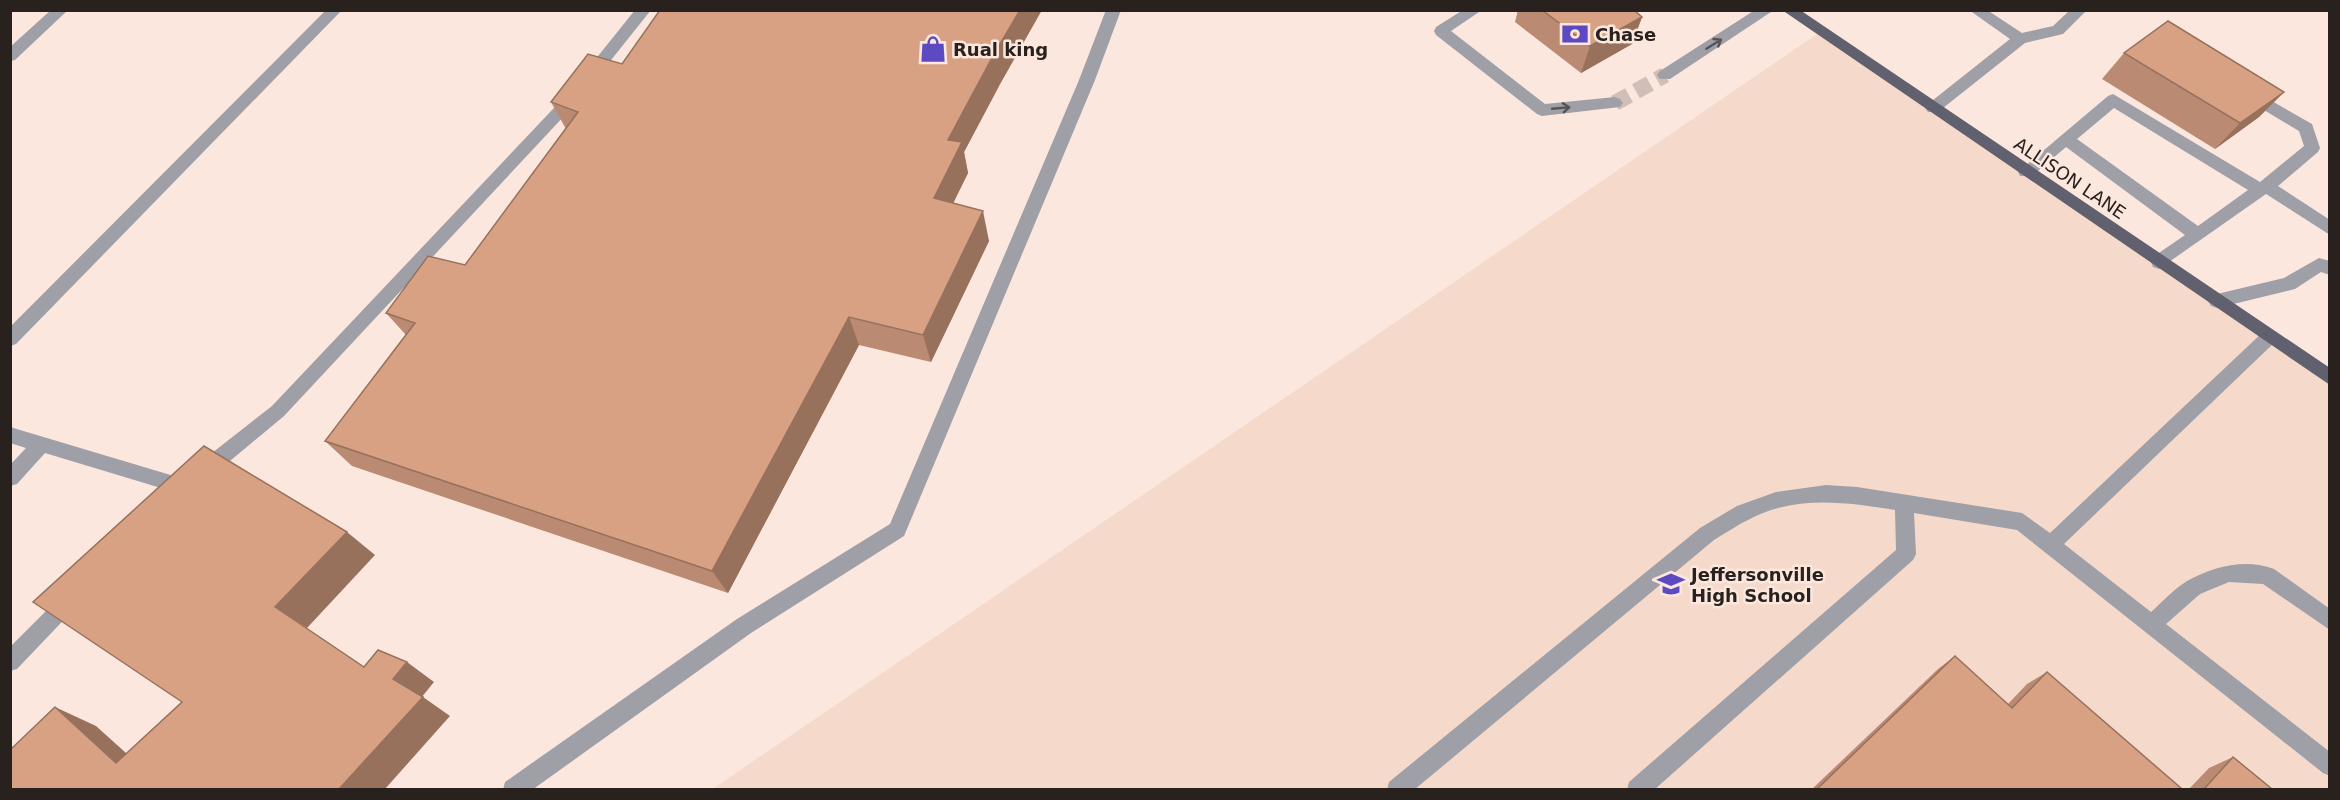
<svg xmlns="http://www.w3.org/2000/svg" width="2340" height="800" viewBox="0 0 2340 800" font-family="'DejaVu Sans',sans-serif">
  <style>
    .built { fill: #f5dacc }
    .lines { fill: none; stroke-linecap: round; stroke-linejoin: round }
    .minor-tunnel { stroke: #d1bfb7; stroke-width: 16; stroke-dasharray: 16 8; stroke-linecap: butt }
    .minor { fill: #9f9fa7; fill-rule: evenodd }
    .major { fill: #60606e; fill-rule: evenodd }
    .wall { fill: #ba8a72 }
    .shaded-wall { fill: #97715c }
    .building { fill: #d8a184; stroke: #97715c; stroke-width: 1.5 }
    .oneway { stroke: #585354 }
    .labels { text-anchor: middle; dominant-baseline: central; stroke-width: 5; stroke-linejoin: round; paint-order: stroke }
    .poi-label { font-size: 18px; font-weight: bold; fill: #28211d; stroke: #fbe7dd; text-anchor: start }
    .street-label { font-size: 18px; fill: #28211d; stroke: #fbe7dd }
  </style>
  <rect width="100%" height="100%" fill="#fbe7dd"/>
  <path class="built" d="M1820 32 2329 378V789L711 790Z"/>
  <g class="lines">
    <path class="minor-tunnel" d="M1615 103 1665 75"/>
    <path class="minor" d="M51 10H68L15 60 10 61V47Z
      M326 10H342L16 344 10 346V327Z
      M635 10H651L580 99 284 416 212 476 205 478 198 476 196 470 198 464 272 406 570 91Z
      M1106 10H1121L1095 80 904 536 751 633 532 790H503L505 782 737 619 890 524 1079 80Z
      M1463 10H1482L1451 31 1545 104 1615 97 1620 99 1623 103 1620 107 1542 116 1537 114 1436 35 1434 31 1436 27Z
      M1755 10H1774L1670 79H1660L1657 75 1660 71Z
      M1969 10H1987L2022 33 2053 26 2070 10H2087L2063 34 2025 43 1938 112H1928L1925 108 1928 104 2010 39Z
      M2249 88 2312 124 2320 148 2318 152 2278 186 2330 220V235L2266 194 2159 269 2153 267 2151 262 2153 257 2185 235 2066 147 2032 176H2020L2018 172 2108 96 2113 94 2260 182 2304 146 2299 131 2244 98 2241 94 2244 90ZM2114 108 2248 190 2198 226 2077 139Z
      M2319 258 2330 261V275L2321 272 2295 289 2217 308 2211 306 2208 301 2211 296 2217 294 2284 278Z
      M2269 330 2275 332 2278 337 2275 342 2064 544 2151 612C2162 602 2174 589 2187 581 2213 567 2245 558 2274 569L2330 609V630L2263 584 2229 582 2200 594 2166 624 2330 752V776L2323 773 2017 530 1914 513 1916 554 1913 560 1654 790H1627L1629 782 1896 550 1895 510C1846 502 1795 495 1750 519 1737 525 1726 533 1714 540L1414 790H1387L1389 782 1700 528 1737 506 1776 492 1826 485 1857 487 2022 513 2050 533 2263 332Z
      M10 427 184 479 191 481 193 487 191 493 184 495 45 453 17 484 10 486V465L26 448 10 443Z
      M70 591 77 594 80 600 77 606 17 669 10 671V647L63 594Z"/>
    <path class="major" d="M1782 10H1800L2330 368V385Z"/>
  </g>
  <path class="wall" d="M1518 10H1634L1642 17 1632 44 1581 73 1515 22Z
    M2124 53 2284 92 2259 117 2215 149 2102 79Z
    M622 64 999 86 964 152 968 173 953 203 989 241 931 362 859 345 728 593 352 466 325 441 406 335 386 313 465 265 566 129 551 102Z
    M1955 656 2008 704 2027 684 2047 672 2182 789H1812L1938 669Z
    M2233 757 2272 789H2189L2209 768Z"/>
  <path class="shaded-wall" d="M1020 10H1042L999 86 964 152 968 173 941 228 934 198 948 140 994 54Z
    M1642 17 1632 44 1581 73 1590 46Z
    M2284 92 2259 117 2215 149 2240 123Z
    M983 211 989 241 931 362 923 335Z
    M849 317 859 345 728 593 712 571Z
    M347 532 375 555 307 628 275 607Z
    M407 662 434 682 421 698 393 679Z
    M423 697 450 716 385 789H339Z
    M55 707 96 726 156 780 116 763Z"/>
  <path class="building" d="M660 10H1020L994 54 948 140 962 142 934 198 983 211 923 335 849 317 712 571 325 441 415 323 386 313 428 256 465 265 578 112 551 102 588 54 622 64Z
    M1542 10H1634L1642 17 1590 46Z
    M2168 21 2284 92 2240 123 2124 53Z
    M204 446 347 532 275 607 364 667 378 650 407 662 393 679 423 697 339 789H10V750L55 707 116 763 182 702 33 602Z
    M1955 656 2012 708 2047 672 2182 789H1817Z
    M2233 757 2272 789H2204Z"/>
  <defs><path id="oneway-shaft" d="M-6 0H5M1.5-3L5.5 0L1.5 3" fill="none" stroke-width="1.6" stroke-linecap="round" stroke-linejoin="round" transform="scale(1.5)"/></defs>
  <g class="oneway">
    <use href="#oneway-shaft" transform="translate(1714 44) rotate(-32)"/>
    <use href="#oneway-shaft" transform="translate(1561 108) rotate(-5)"/>
  </g>
  <defs>
    <symbol id="bank-bare" viewBox="-9 -9 18 18"><path d="M-6-4H6V4H-6ZM0-2.3a2.3 2.3 0 1 0 0 4.6a2.3 2.3 0 1 0 0-4.6Z" fill="#5d4ac2" stroke="#fbe7dd" stroke-width="2.5" paint-order="stroke"/></symbol>
    <symbol id="shop-bare" viewBox="-9 -9 18 18"><path d="M-5-2.5h2.3a2.7 3.5 0 0 1 5.4 0H5L5.5 6h-11ZM-1.5-2.5h3a1.5 2.3 0 0 0-3 0Z" fill="#5d4ac2" stroke="#fbe7dd" stroke-width="2.5" paint-order="stroke"/></symbol>
    <symbol id="school-bare" viewBox="-9 -9 18 18"><path d="M0-5L7-2L0 1L-7-2ZM-4 1L0 2.5L4 1V4Q0 6-4 4Z" fill="#5d4ac2" stroke="#fbe7dd" stroke-width="2.5" paint-order="stroke"/></symbol>
  </defs>
  <g fill-rule="evenodd">
    <use href="#bank-bare" x="1556" y="15" width="38" height="38"/>
    <use href="#shop-bare" x="914" y="30" width="38" height="38"/>
    <use href="#school-bare" x="1652" y="565" width="38" height="38"/>
  </g>
  <g class="labels">
    <g class="poi-label">
      <text x="1595" y="34">Chase</text>
      <text x="953" y="49">Rual king</text>
      <text x="1691" y="574">Jeffersonville<tspan x="1691" dy="21">High School</tspan></text>
    </g>
    <g class="street-label">
      <text transform="translate(2070 178) rotate(34)">ALLISON LANE</text>
    </g>
  </g>
  <rect width="2340" height="800" fill="none" stroke="#28211d" stroke-width="24"/>
</svg>
